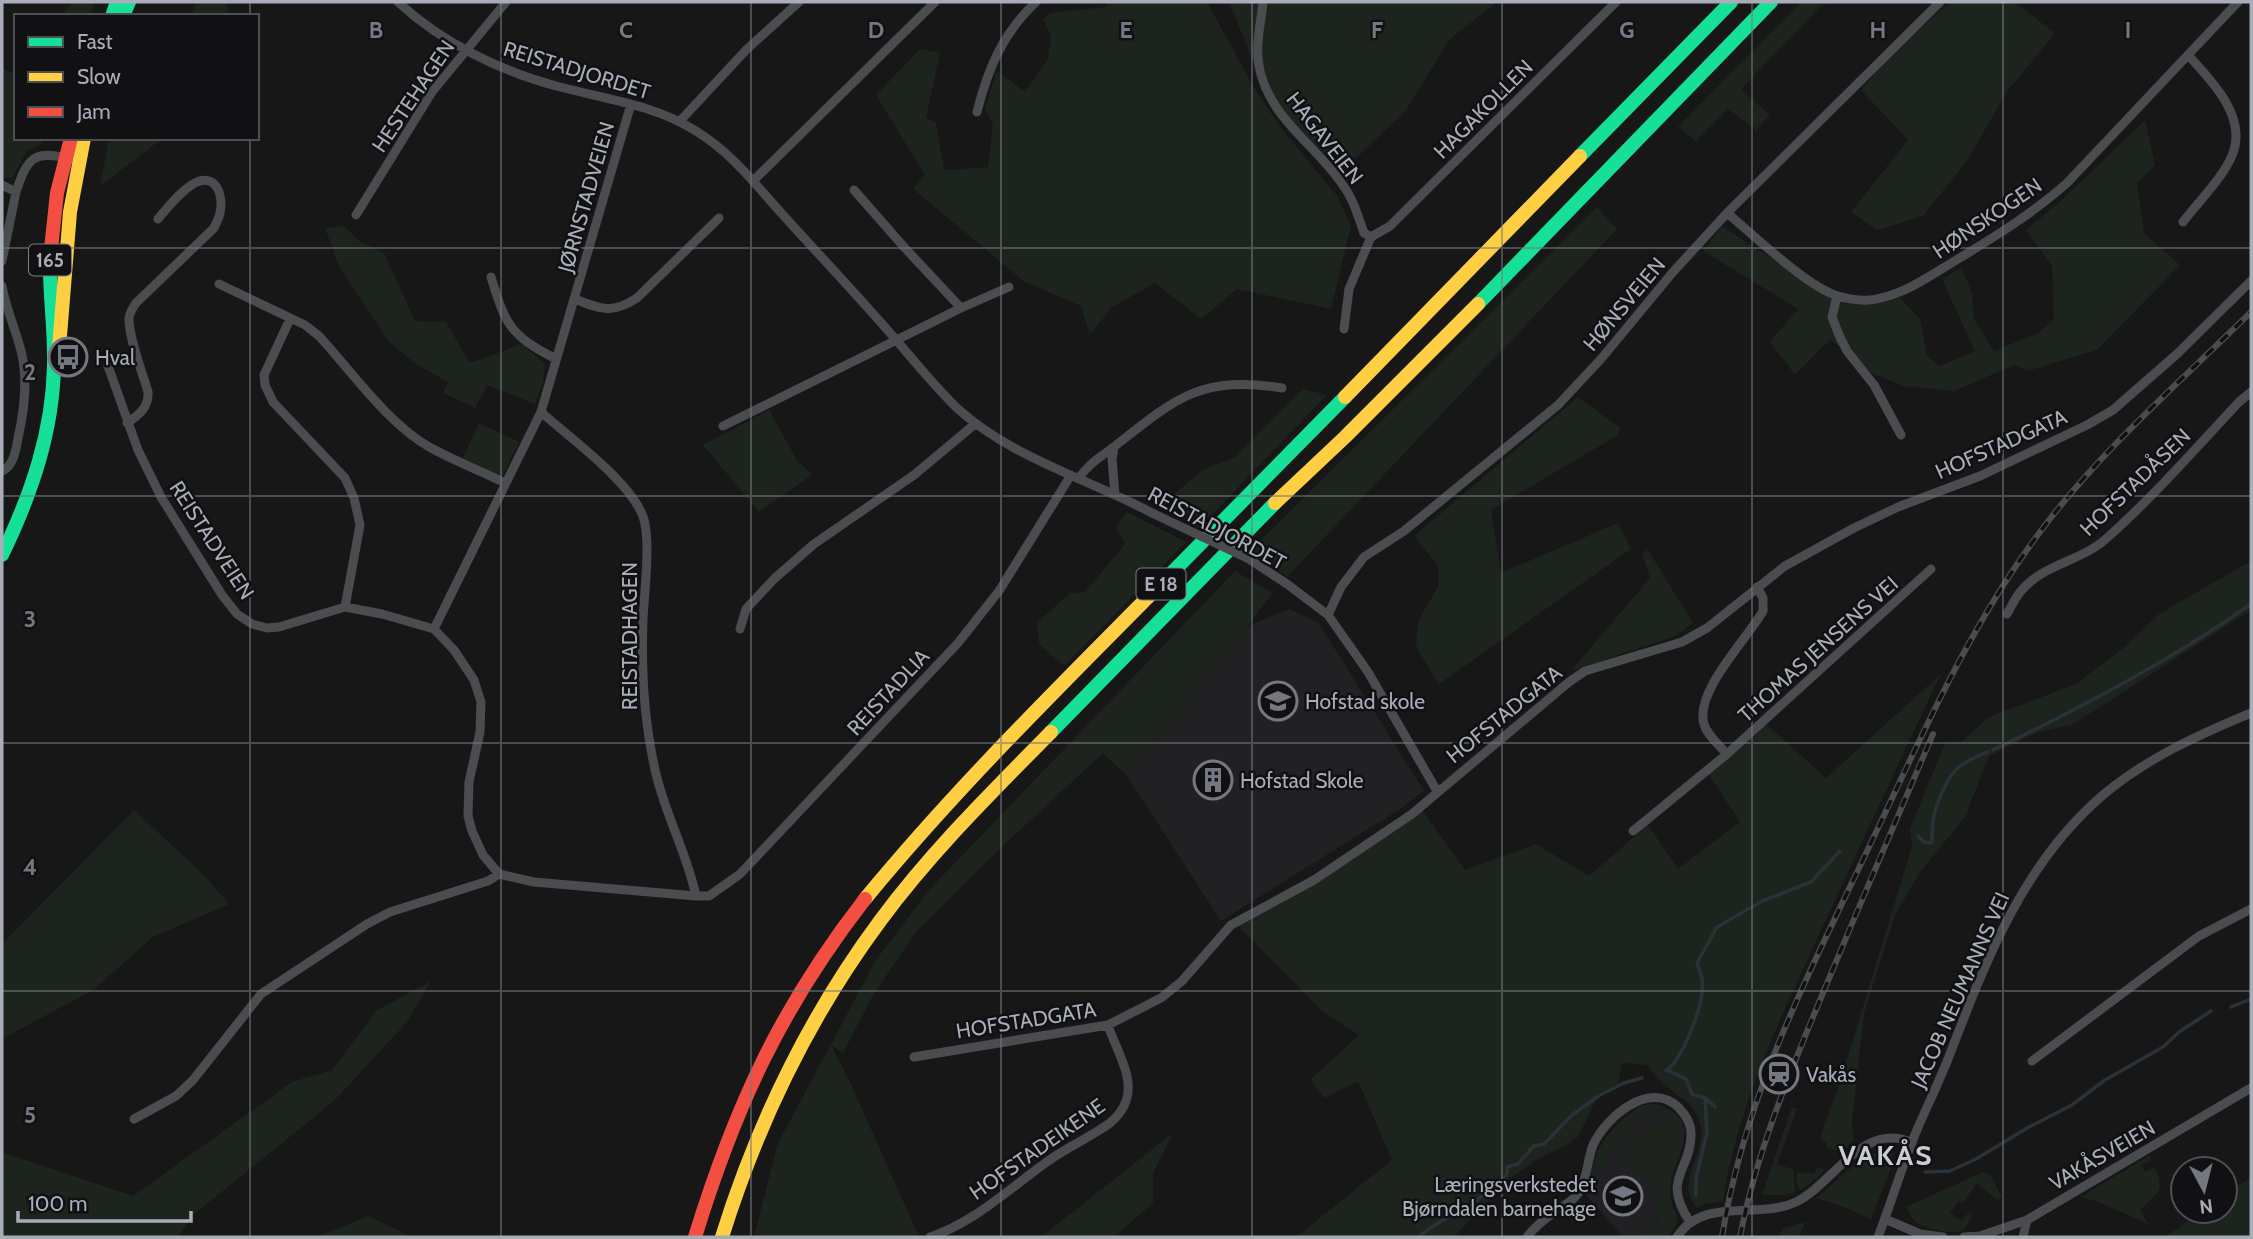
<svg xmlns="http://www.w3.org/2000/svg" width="2253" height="1239" viewBox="0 0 2253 1239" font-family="Cabin,sans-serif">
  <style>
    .built { fill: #212123 }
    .green { fill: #1d241e }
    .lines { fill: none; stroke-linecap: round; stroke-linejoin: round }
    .stream { stroke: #2a3239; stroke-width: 3.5 }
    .street { stroke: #4b4c50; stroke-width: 9 }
    .fast { stroke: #16e098; stroke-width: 14 }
    .slow { stroke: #ffcf43; stroke-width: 14 }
    .jam { stroke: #f24e42; stroke-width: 14 }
    .rail-casing { stroke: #4b4c4f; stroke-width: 6 }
    .rail { stroke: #111113; stroke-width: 3.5; stroke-dasharray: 10; stroke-linecap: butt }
    .street-bridge { stroke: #4b4c50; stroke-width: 9 }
    .grid { fill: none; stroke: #757880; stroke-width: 2; stroke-opacity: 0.55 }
    .labels { text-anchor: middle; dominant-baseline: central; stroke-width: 5; stroke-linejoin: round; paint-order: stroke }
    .shield { fill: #111113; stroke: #7b7e86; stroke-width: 2 }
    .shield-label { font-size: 19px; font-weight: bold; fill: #a8adb8 }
    .street-label { font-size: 21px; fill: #a8adb8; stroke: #111113 }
    .poi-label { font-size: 21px; fill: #a8adb8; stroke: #111113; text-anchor: start }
    .district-label { font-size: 28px; font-weight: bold; letter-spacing: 2px; fill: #c9ccd4; stroke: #111113 }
    .grid-label { font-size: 23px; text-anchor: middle; font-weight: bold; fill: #757880; stroke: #111113; stroke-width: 5; stroke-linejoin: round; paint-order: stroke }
  </style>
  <rect width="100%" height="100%" fill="#171717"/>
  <path class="built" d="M1289 609 1318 622 1424 791 1400 809 1221 921 1127 776 1248 626Z
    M1650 1104 1661 1105 1675 1113 1681 1120 1685 1129 1683 1145 1671 1179 1670 1191 1673 1210 1636 1237H1623L1585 1194 1597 1152 1606 1137 1623 1119 1640 1106Z"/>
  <path class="green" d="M73 2H95L90 16H60Z
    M197 2H227L228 16H190Z
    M1108 2H1207L1256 91 1281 128 1337 196 1351 226 1331 309 1237 289 1201 319 1155 283 1112 307 1090 335 1081 306 1025 282 913 189 925 175 876 95 920 49 940 53 926 118 936 122 944 170 988 167 993 125 985 108 997 70 1025 92 1048 59 1051 36 1043 19 1050 13 1105 7Z
    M1229 2H1497L1450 39 1406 110 1342 172 1277 105 1262 83Z
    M1801 2H1828L1822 5 1741 89 1770 115 1756 130 1728 109 1696 141 1678 127Z
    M1951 2H2014L2055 33 2006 93 1968 159 1923 216 1877 230 1851 212 1908 140 1861 90 1894 51Z
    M16 66V138H45L40 145 27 151 12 178H2V67L10 73Z
    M2145 120 2155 165 2137 183 2144 233 2180 265 2097 350 2027 371 2014 365 1954 391 1904 386 1873 374 1830 339 1795 375 1770 342 1798 309 1703 251 1722 226 1833 299C1854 305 1878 306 1900 298L1920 319 1927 356 1940 366 1975 351 1942 279 1962 268 1972 293 1974 319 1994 351 2038 333 2054 319 2052 266 2026 230 2062 200Z
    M113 138H163L100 186 109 140Z
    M1597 207 1617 229 1287 577 1252 549Z
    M344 226 358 240 384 253 415 321 446 322 470 363 522 344 545 364 543 382 535 404 487 385 475 408 443 393 448 382 416 364 388 341 339 266 325 228Z
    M1303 389 1327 395 1200 527 1160 506 1204 469 1234 458Z
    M1578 397 1620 428 1618 435 1491 510 1501 573 1618 523 1631 549 1439 684 1416 647 1418 621 1439 585 1438 566 1414 536Z
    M769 410 798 462 813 474 759 512 703 445Z
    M479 423 519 442 502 477 463 458Z
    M1127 512 1186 542 1064 666 1039 644 1037 623 1070 593 1085 592 1125 544 1116 527Z
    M1648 550 1693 623 1675 636 1571 671 1650 578 1642 553Z
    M2251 561V610L2072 725 2041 731 1989 756 1965 817 1920 872 1895 915 1864 1014 1852 1120 1854 1141 1840 1152 1827 1148V1143L1820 1138 1840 1082 1912 846 1910 829 1945 743 1961 742 1989 717 2076 684 2126 646 2159 614Z
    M1235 571 1272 593 1248 626 1127 776 1103 753 1006 843 916 932 873 995 843 1053 831 1045 850 1082 919 1237H754L778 1143 876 960 928 891Z
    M1941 674C1901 758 1862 842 1823 926 1782 1015 1738 1103 1723 1201L1704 1204 1697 1208C1672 1181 1711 1152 1699 1120 1693 1103 1682 1099 1670 1089 1661 1082 1654 1073 1647 1065L1622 1063 1618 1084 1599 1093 1578 1137 1562 1148 1541 1157 1509 1179 1454 1237H1296L1392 1160 1358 1081 1325 1098 1310 1080 1359 1035 1322 1011 1237 925 1422 810 1465 870 1536 844 1589 876 1648 825 1678 869 1740 822 1708 773 1766 724 1826 778Z
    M134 810 203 874 229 904 153 937 93 990 2 1039V944Z
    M431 981 407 1022 334 1101 193 1215 178 1237H2V1152L133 1196 292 1082 332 1070 376 1011Z
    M1650 1105C1707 1114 1671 1154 1669 1183 1668 1192 1671 1201 1672 1210L1675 1209 1678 1221 1669 1237H1636L1659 1221 1651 1202 1657 1199V1187L1646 1189 1645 1182 1674 1129 1675 1122C1645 1081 1607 1170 1588 1185 1599 1151 1613 1116 1650 1105Z
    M1792 1107 1797 1109 1777 1164 1794 1170 1795 1192 1785 1195H1762Z
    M1660 1123 1670 1124 1672 1128 1650 1171 1643 1177 1624 1158 1623 1151 1639 1133Z
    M1173 1133 1153 1173V1203L1114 1237H1041Z
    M1886 1150 1892 1154 1893 1163 1871 1219 1844 1207 1816 1198C1835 1184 1862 1152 1886 1150Z
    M2150 1155 2151 1160 2141 1166 2146 1172 2155 1167C2165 1193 2158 1192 2140 1210L2148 1224 2099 1202 2081 1197Z
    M1819 1166 1825 1171 1801 1190 1799 1189 1796 1179 1797 1172 1814 1174Z
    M1983 1172 1990 1174 2002 1197 1997 1200 1977 1183 1962 1204 1959 1201 1950 1213 1961 1221 1969 1212 1972 1215C1970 1219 1967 1226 1964 1229 1955 1237 1923 1228 1915 1221 1911 1217 1909 1212 1906 1207Z
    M2251 1177V1237H2165L2203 1211H2225V1195Z
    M369 1216 412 1237H316Z
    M1805 1222 1799 1237H1777L1784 1228Z"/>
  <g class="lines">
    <path class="stream" d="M1993 750C2082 707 2170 661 2251 604
      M1918 836 1924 842 1931 843C1933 835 1932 829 1933 821 1934 809 1946 780 1955 771 1963 762 1977 756 1988 752
      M2231 1007 2251 999
      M1667 1070 1686 1079 1692 1094 1705 1098 1707 1133 1696 1178V1196
      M1666 1071C1683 1058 1706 1002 1702 979 1701 974 1699 969 1697 963L1717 927 1762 901 1811 882 1840 851
      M1705 1098 1715 1107
      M1925 1172 1950 1171 1976 1159 2029 1127 2072 1105 2105 1080 2163 1047 2179 1032 2211 1011
      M1419 1237C1428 1226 1458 1213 1472 1204 1484 1195 1495 1184 1507 1174V1167L1518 1164 1534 1146 1544 1144 1572 1115 1600 1095 1624 1083 1642 1078"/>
    <path class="street" d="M398 2C442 43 502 72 560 87 606 99 655 105 696 131 733 154 754 183 783 215 821 257 860 298 897 341 916 363 935 387 957 408 1010 457 1088 479 1152 513
      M1263 2C1261 23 1255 45 1259 66 1268 117 1315 144 1342 184 1353 198 1358 216 1364 233L1371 237
      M977 112C988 68 1003 33 1036 2
      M680 121 747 49 799 2
      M754 180 935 2
      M2 185 16 192C27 159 33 149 70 159
      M854 190 904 247 961 308
      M1727 213C1754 235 1807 287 1838 296 1852 300 1867 302 1881 298 1907 292 1930 276 1953 262 1993 238 2032 214 2067 183L2238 2
      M356 215 432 92 506 2
      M2183 222C2198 202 2227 174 2234 150 2245 114 2210 79 2188 55
      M1371 237 1390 226 1616 2
      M2 261 16 192
      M491 277C506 326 510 335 556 359
      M219 284 305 325 319 336C352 372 388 424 431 448 455 461 481 471 505 483
      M2 286C6 310 17 332 22 355 28 383 24 411 18 438 16 449 14 466 2 471
      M1837 296 1832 317 1839 335 1847 351 1874 385 1901 435
      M575 299C602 310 612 314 637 298L719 218
      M290 319 264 375 265 385 273 402 345 478 354 498 360 525 345 607
      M1344 329 1349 289 1371 237
      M108 366 138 450 161 497 222 595 237 614 252 624 267 628 279 627 345 607 382 614 434 629 454 650 474 680 481 702 480 732 469 782 468 816 472 831 483 855 499 874 534 882 696 896H709L740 874 958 643 999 591 1071 475
      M541 412C570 438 627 479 642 514 652 536 644 594 643 620 641 672 644 723 656 774 666 816 687 854 696 896
      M127 423C139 415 149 407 148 392 142 371 129 339 129 319 129 313 133 308 136 303L214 228C216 224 219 218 220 213 224 194 215 171 193 184 179 193 168 207 158 219
      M723 426 961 308 1009 287
      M1114 447 1112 459 1115 494
      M1079 478C1089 463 1101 457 1115 446 1176 398 1201 375 1282 388
      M1287 584 1328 615 1368 672 1437 791
      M2007 614C2011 607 2015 598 2021 591 2043 564 2082 561 2107 538 2154 496 2196 448 2239 402L2251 392
      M1328 615 1341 587 1364 557 1404 531 1558 405 1601 359 1673 272 1727 213 1940 2
      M434 629 541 412 631 104
      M740 629 746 609 774 579 814 544 914 475 975 424
      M1727 754C1719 745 1707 735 1704 724 1694 692 1748 638 1763 611V598L1757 587
      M1633 831 1727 754 1931 569
      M914 1057 1108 1025 1161 998 1182 981 1231 925 1314 880 1412 814 1569 682 1585 671 1682 642 1707 628 1785 566 1854 528 1898 507 1980 476 2087 425 2113 410 2177 354 2251 281
      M2032 1061 2199 936 2251 909
      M134 1119 176 1096 193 1080 261 994 367 924 390 912 488 881 499 874
      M1885 1219 1920 1234 1943 1237
      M930 1237C976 1222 1012 1186 1051 1159 1070 1146 1092 1136 1110 1123 1117 1117 1123 1110 1126 1101 1135 1077 1115 1048 1108 1025
      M1527 1237C1535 1226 1547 1217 1559 1209 1564 1205 1572 1201 1576 1196 1587 1184 1587 1160 1593 1145 1606 1117 1649 1080 1678 1107 1686 1115 1692 1125 1691 1136 1690 1172 1661 1179 1690 1222
      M1677 1237C1703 1196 1758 1220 1796 1202 1834 1183 1864 1120 1912 1143
      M1878 1237C1890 1206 1900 1173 1912 1142 1923 1114 1937 1087 1948 1059 1985 963 2022 864 2103 795 2147 758 2198 735 2251 713
      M1964 1237 1980 1236 2027 1220 2251 1088
      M2023 1237 2027 1220"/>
    <path class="fast" d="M112 16 117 2
      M123 16 129 2
      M1580 156 1731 2
      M1478 304 1771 2
      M2 555C31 495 53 432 54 365 55 329 49 293 50 258
      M1148 597 1345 397
      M1051 732 1275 503"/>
    <path class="slow" d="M59 348 70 212 84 138
      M1345 397 1580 156
      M1275 503 1345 437 1478 304
      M865 899C953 792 1051 695 1148 597
      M722 1237C758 1122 808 1018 880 921 931 852 992 792 1051 732"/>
    <path class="jam" d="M50 258 57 193 71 138
      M695 1237C735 1107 781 1007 865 899"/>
    <defs>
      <path id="rail" d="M1722 1237C1745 1094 1808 976 1869 847 1921 738 1968 628 2040 532 2100 451 2179 383 2251 312
        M1740 1237C1756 1154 1788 1077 1820 1000 1857 911 1895 822 1933 734"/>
    </defs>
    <use href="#rail" class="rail-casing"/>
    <use href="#rail" class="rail"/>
    <path class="street-bridge" d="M1152 513 1249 559 1287 584"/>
  </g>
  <path class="grid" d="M250 2V16M501 2V1237M751 2V1237M1001 2V1237M1252 2V1237M1502 2V1237M1752 2V1237M2003 2V1237M250 138V1237M2 248H2251M2 496H2251M2 743H2251M2 991H2251"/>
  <defs>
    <symbol id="bus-ring" viewBox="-11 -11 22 22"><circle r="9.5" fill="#111113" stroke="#757880" stroke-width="1.5"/><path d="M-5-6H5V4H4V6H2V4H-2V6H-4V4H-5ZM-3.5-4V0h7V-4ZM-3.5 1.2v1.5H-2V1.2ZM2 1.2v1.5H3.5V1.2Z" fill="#757880"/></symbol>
    <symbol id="school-ring" viewBox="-11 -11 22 22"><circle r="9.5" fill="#111113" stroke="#757880" stroke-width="1.5"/><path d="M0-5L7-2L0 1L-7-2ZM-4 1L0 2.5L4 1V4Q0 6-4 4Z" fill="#757880"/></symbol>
    <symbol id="building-ring" viewBox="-11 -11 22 22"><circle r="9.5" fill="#111113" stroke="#757880" stroke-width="1.5"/><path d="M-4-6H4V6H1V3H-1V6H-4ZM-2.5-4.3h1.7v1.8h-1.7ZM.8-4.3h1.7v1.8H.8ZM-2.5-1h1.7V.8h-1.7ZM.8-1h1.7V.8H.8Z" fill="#757880"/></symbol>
    <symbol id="station-ring" viewBox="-11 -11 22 22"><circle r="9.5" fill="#111113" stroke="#757880" stroke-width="1.5"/><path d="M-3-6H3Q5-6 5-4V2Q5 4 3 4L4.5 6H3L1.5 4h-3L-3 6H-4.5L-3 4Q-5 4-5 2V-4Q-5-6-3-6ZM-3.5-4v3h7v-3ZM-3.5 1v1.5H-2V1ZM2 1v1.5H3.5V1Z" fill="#757880"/></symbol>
  </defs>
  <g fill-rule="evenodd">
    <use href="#bus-ring" x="46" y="335" width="44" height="44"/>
    <use href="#school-ring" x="1256" y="679" width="44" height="44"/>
    <use href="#building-ring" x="1191" y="758" width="44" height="44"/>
    <use href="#station-ring" x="1757" y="1052" width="44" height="44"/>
    <use href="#school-ring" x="1601" y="1174" width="44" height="44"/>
  </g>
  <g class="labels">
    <g class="shield">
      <rect x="29" y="244.5" width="42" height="31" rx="5"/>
      <rect x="1136.5" y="568.5" width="49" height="31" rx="5"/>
    </g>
    <g class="shield-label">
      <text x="50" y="260">165</text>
      <text x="1161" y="584">E 18</text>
    </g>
    <g class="street-label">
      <text transform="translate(577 70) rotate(17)">REISTADJORDET</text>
      <text transform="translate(413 96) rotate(-56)">HESTEHAGEN</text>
      <text transform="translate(1483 109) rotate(-45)">HAGAKOLLEN</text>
      <text transform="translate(1325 138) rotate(52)">HAGAVEIEN</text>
      <text transform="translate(586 197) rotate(-74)">JØRNSTADVEIEN</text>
      <text transform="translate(1987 218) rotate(-34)">HØNSKOGEN</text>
      <text transform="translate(1624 304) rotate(-50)">HØNSVEIEN</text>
      <text transform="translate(2001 444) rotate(-24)">HOFSTADGATA</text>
      <text transform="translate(2135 482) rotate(-44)">HOFSTADÅSEN</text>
      <text transform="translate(1217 528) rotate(28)">REISTADJORDET</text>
      <text transform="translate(212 540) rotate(57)">REISTADVEIEN</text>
      <text transform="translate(629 636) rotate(-90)">REISTADHAGEN</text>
      <text transform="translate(1818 649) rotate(-42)">THOMAS JENSENS VEI</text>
      <text transform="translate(888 692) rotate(-47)">REISTADLIA</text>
      <text transform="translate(1504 714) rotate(-39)">HOFSTADGATA</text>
      <text transform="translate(1960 990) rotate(-66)">JACOB NEUMANNS VEI</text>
      <text transform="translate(1026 1020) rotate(-9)">HOFSTADGATA</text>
      <text transform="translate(1037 1149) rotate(-35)">HOFSTADEIKENE</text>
      <text transform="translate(2102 1155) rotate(-30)">VAKÅSVEIEN</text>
    </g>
    <g class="poi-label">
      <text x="95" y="357">Hval</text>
      <text x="1305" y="701">Hofstad skole</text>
      <text x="1240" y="780">Hofstad Skole</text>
      <text x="1806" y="1074">Vakås</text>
      <text x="1596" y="1184" text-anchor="end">Læringsverkstedet<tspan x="1596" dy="24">Bjørndalen barnehage</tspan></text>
    </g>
    <g class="district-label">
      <text x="1886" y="1155">VAKÅS</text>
    </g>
  </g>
  <g class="grid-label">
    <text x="376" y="38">B</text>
    <text x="626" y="38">C</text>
    <text x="876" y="38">D</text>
    <text x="1126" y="38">E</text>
    <text x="1377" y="38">F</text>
    <text x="1627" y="38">G</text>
    <text x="1878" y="38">H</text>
    <text x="2128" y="38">I</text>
    <text x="30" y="380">2</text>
    <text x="30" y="627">3</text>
    <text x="30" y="875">4</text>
    <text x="30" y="1123">5</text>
  </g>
  <rect width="2253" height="1239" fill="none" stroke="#a8adb8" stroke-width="7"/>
  <rect x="14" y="14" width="245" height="126" fill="#111113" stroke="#4d4f55" stroke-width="2"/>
  <rect x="28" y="37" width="35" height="10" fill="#16e098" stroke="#4d4f55" stroke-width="2"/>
  <text x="77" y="49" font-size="21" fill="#a8adb8">Fast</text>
  <rect x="28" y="72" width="35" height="10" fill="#ffcf43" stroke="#4d4f55" stroke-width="2"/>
  <text x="77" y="84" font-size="21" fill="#a8adb8">Slow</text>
  <rect x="28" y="107" width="35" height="10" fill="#f24e42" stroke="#4d4f55" stroke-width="2"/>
  <text x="77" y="119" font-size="21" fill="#a8adb8">Jam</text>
  <g transform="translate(2204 1190) rotate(173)"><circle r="33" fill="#111113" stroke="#4d4f55" stroke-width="2"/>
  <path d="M0-5L12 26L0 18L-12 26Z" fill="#757880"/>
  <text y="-10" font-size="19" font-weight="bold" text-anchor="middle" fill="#a8adb8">N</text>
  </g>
  <path d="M18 1211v10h173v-10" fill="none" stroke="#a8adb8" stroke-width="3.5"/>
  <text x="28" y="1211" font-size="21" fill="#a8adb8" stroke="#111113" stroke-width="5" paint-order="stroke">100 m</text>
</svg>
